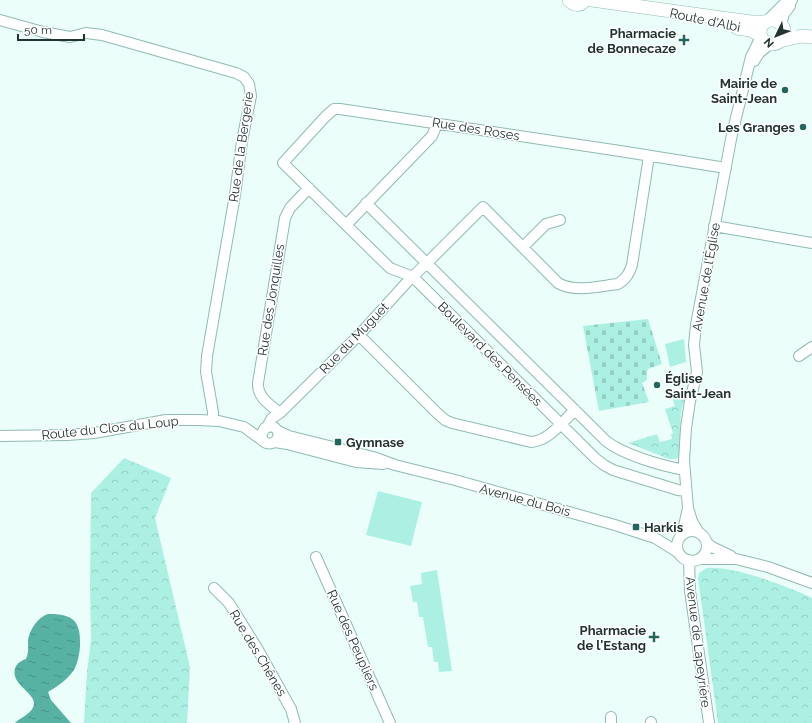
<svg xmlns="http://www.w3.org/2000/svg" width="812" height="723" viewBox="0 0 812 723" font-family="Raleway,sans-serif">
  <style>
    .grass { fill: #acf0e4 }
    .forest { fill: url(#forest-crowns) }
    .cemetery { fill: url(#cemetery-stones) }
    .water { fill: url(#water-ripples) }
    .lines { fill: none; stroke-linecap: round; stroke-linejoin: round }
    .minor-casing { stroke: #8ebbb3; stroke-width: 12 }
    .major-casing { stroke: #8ebbb3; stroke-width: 14 }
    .minor { stroke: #fff; stroke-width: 10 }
    .major { stroke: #fff; stroke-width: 13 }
    .poi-dot { fill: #20685e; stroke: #fff; stroke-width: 1.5 }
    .labels { text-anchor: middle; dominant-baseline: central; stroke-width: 3; stroke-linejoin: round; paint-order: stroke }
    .street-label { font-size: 13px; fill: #223431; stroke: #fff }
    .poi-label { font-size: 13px; font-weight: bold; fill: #223431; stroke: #fff; text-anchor: end }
  </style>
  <defs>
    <pattern id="forest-crowns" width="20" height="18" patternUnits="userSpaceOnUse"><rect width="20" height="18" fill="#acf0e4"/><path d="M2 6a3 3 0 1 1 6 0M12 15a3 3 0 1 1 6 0" fill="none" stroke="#94cec4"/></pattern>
    <pattern id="cemetery-stones" width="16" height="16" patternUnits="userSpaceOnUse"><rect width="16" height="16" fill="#acf0e4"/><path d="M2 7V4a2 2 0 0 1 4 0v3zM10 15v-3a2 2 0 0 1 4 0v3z" fill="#94cec4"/></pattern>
    <pattern id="water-ripples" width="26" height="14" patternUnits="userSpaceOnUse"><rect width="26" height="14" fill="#57b2a4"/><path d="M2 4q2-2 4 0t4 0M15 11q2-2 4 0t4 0" fill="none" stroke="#489286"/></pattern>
  </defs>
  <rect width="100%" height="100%" fill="#ebfefa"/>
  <path class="grass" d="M684 339 686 362 670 367 665 344Z
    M378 491 422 502 411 546 366 535Z
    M437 570 452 671 439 672 438 662H434L432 647H428L423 617H419L417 602H413L410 586 422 584 421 573Z"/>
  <path class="forest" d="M686 393 681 412 679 456 676 459H669L628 443 657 434 660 442 672 439 671 434 673 433 665 409 675 406 672 397Z
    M124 458 171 478 155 518 190 667 187 723H84L87 672 91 640 90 585 91 493Z
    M707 568C734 566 787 586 812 598V723H718L698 578 699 573Z"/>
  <path class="cemetery" d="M648 319 662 364 648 369 647 373V380L642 383 649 402 599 411 583 326Z"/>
  <path class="water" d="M48 614C74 614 81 621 80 647 79 656 78 662 74 670 67 680 58 686 48 692L51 700 71 723H15C21 717 34 713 34 703 34 692 8 683 16 666 19 662 22 660 26 659 29 652 28 648 28 640 30 629 38 617 48 614Z"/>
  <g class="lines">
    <defs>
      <path id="minor" d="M0 20 43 32 70 37 86 33 102 35 236 73 244 77 249 84 251 96 242 141 235 195 207 356 206 372 213 412V420
        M768 20 787 1 792 0
        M781 24 784 14 790 6
        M754 61 759 53 770 44
        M366 203 606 441C624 455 662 466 685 470
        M346 225 432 136 437 124
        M714 226 812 243
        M523 247 546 224 560 220
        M359 335 436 412 445 420 452 423 531 442C549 441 562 422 575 410
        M799 356 812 347
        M280 413C270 405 257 397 258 383L285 218 290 208 309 188
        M267 427 272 418 280 413 359 335 408 281 427 263 483 207 558 283C575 293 600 286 618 284 626 279 629 274 632 265L649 156
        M278 431 289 436 373 457 395 465 455 480 615 525 655 538 679 553
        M0 436 67 435 94 433 166 420H199L219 421 244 427 266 443C279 446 283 431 272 426L265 428 261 435 263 440
        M275 442 287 444 356 462 383 464
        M686 491 678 490 613 470 604 465 596 459 413 277 390 268 283 163 325 117 334 109H340L620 151 726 168
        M677 546a15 15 0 1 1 30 0a15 15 0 1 1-30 0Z
        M699 533 692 521 688 508 684 461 686 428 690 401 697 372 694 345 696 325 732 134 751 57 761 37
        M682 535 688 508
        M707 543 712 547 731 556
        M316 557 390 723
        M699 559H736L768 567 812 583
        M689 560 690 591 709 723
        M214 588 229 603 257 648 291 709 295 723
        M611 717V723
        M651 722V723"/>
      <path id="major" d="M569 0C574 6 581 6 585 0
        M592 0 751 22H764
        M760 32a12 12 0 1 1 24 0a12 12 0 1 1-24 0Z
        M737 28 750 30 760 35
        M779 41 802 36 812 37"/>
    </defs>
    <use href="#minor" class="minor-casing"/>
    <use href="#major" class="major-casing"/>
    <use href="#minor" class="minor"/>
    <use href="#major" class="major"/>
  </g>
  <g class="poi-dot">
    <path d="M682 34h4v4h4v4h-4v4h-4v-4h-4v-4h4z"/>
    <circle cx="785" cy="90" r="4"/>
    <circle cx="803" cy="127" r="4"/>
    <circle cx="657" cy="385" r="4"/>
    <rect x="334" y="438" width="8" height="8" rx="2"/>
    <rect x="632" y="523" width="8" height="8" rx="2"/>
    <path d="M652 631h4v4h4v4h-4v4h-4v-4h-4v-4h4z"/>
  </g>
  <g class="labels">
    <g class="street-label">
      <text transform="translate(705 20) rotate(12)">Route d'Albi</text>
      <text transform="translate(476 129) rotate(9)">Rue des Roses</text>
      <text transform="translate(241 147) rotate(-82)">Rue de la Bergerie</text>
      <text transform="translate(706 277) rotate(-80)">Avenue de l'Église</text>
      <text transform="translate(271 300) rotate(-81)">Rue des Jonquilles</text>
      <text transform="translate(354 338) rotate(-46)">Rue du Muguet</text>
      <text transform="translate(490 354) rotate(45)">Boulevard des Pensées</text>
      <text transform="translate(110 428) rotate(-6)">Route du Clos du Loup</text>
      <text transform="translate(525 500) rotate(15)">Avenue du Bois</text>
      <text transform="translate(353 640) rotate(66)">Rue des Peupliers</text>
      <text transform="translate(698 642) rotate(83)">Avenue de Lapeyrière</text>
      <text transform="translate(258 653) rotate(59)">Rue des Chênes</text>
    </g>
    <g class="poi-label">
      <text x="676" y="33">Pharmacie<tspan x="676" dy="15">de Bonnecaze</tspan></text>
      <text x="777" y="83">Mairie de<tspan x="777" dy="15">Saint-Jean</tspan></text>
      <text x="795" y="127">Les Granges</text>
      <text x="665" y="378" text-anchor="start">Église<tspan x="665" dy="15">Saint-Jean</tspan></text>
      <text x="346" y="442" text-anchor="start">Gymnase</text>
      <text x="644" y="527" text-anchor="start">Harkis</text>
      <text x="646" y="630">Pharmacie<tspan x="646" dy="15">de l'Estang</tspan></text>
    </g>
  </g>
  <g transform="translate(776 36) rotate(227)" stroke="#ffffff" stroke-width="3" paint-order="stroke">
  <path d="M0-3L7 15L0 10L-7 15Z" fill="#223431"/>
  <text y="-6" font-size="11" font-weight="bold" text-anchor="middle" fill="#223431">N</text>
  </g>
  <path d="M18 34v6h66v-6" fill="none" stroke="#223431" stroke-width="2"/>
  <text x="24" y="34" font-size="12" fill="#223431" stroke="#ffffff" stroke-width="3" paint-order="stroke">50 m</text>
</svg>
